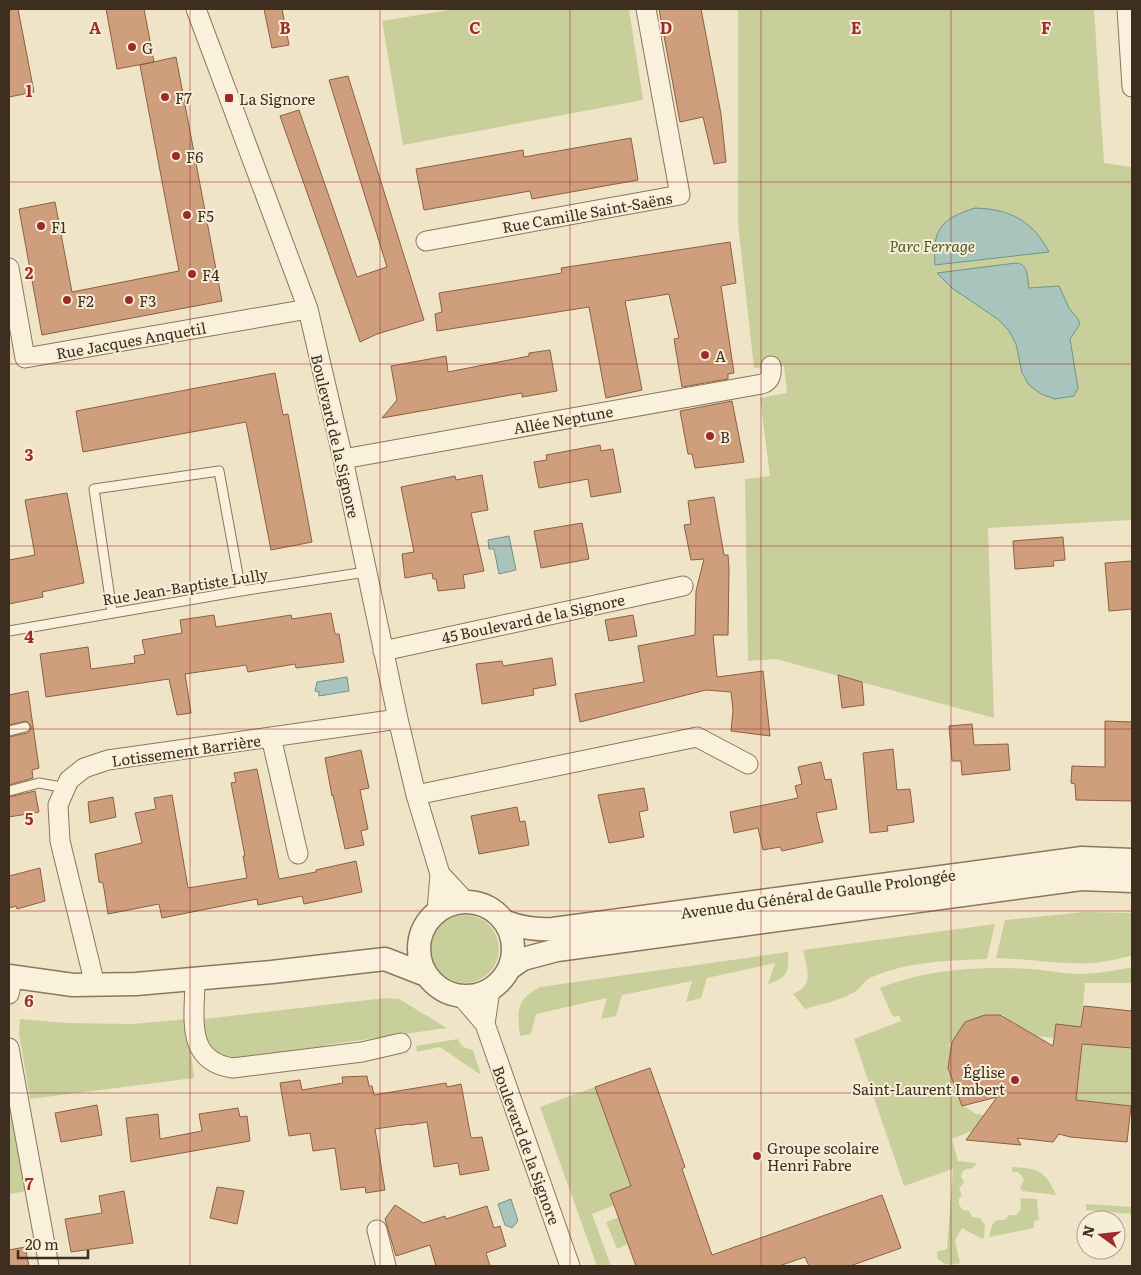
<svg xmlns="http://www.w3.org/2000/svg" width="1141" height="1275" viewBox="0 0 1141 1275" font-family="Literata,serif">
  <style>
    .green { fill: #c9cf9b }
    .water { fill: #a9c4bc; stroke: #6f938a }
    .building { fill: #cf9f7d; stroke: #8d5f41 }
    .lines { fill: none; stroke-linecap: round; stroke-linejoin: round }
    .service-casing { stroke: #8d765c; stroke-width: 11 }
    .minor-casing { stroke: #8d765c; stroke-width: 21 }
    .tertiary-casing { stroke: #8d765c; stroke-width: 25 }
    .service { stroke: #faf1dc; stroke-width: 9 }
    .minor { stroke: #faf1dc; stroke-width: 19 }
    .tertiary { stroke: #faf1dc; stroke-width: 22 }
    .grid { fill: none; stroke: #9e2a2b; stroke-width: 1; stroke-opacity: 0.55 }
    .poi-dot { fill: #9e2a2b; stroke: #f7eed8; stroke-width: 2 }
    .labels { text-anchor: middle; dominant-baseline: central; stroke-width: 4; stroke-linejoin: round; paint-order: stroke }
    .poi-label { font-size: 15px; fill: #3d2e20; stroke: #f7eed8; text-anchor: start }
    .street-label { font-size: 15px; fill: #3d2e20; stroke: #f7eed8 }
    .park-label { font-size: 15px; font-style: italic; fill: #4d5a26; stroke: #f7eed8 }
    .grid-label { font-size: 16px; text-anchor: middle; font-weight: bold; fill: #9e2a2b; stroke: #f7eed8; stroke-width: 4; stroke-linejoin: round; paint-order: stroke }
  </style>
  <rect width="100%" height="100%" fill="#f0e4c8"/>
  <path class="green" d="M455 9H629L643 100 403 145 382 21Z
    M738 9H1094L1104 163 1132 167V520L988 528 994 718 776 659 748 661 745 479 770 476 760 398 787 393 784 366 754 368 738 224Z
    M1085 912 1132 913V956C1120 958 1107 962 1094 963 1061 965 1029 959 996 958L1005 920Z
    M431 949a34 34 0 1 1 68 0a34 34 0 1 1-68 0Z
    M995 924 987 959C951 960 903 962 870 978 863 982 859 990 853 993 838 1001 821 1004 805 1009L793 994C815 984 807 970 803 950Z
    M788 952C789 971 788 978 768 984L775 963 707 978 701 998 686 1002 692 981 622 995 616 1016 601 1019 607 998 536 1014 531 1034 520 1036C517 1011 516 1000 540 987Z
    M1132 967V983H1085L1081 1027 1056 1024 1054 1038 1025 1035 1024 1029 1004 1017V1015H985L966 1022 949 1045 951 1047 948 1073 950 1074 962 1106H964L976 1114 984 1115 974 1130 952 1139 958 1161 977 1163 973 1168 967 1169 963 1171 961 1177 964 1182 959 1189 962 1195 959 1199V1205L963 1210 969 1211 972 1217 980 1218 985 1225 984 1238 982 1239 962 1228 955 1241 960 1263C950 1266 944 1265 937 1258V1252L947 1249 953 1169 904 1186 854 1039 901 1021 899 1015 895 1017 892 1015 880 988C927 969 979 966 1030 969 1045 970 1060 973 1075 974 1095 974 1114 971 1132 967Z
    M385 998 399 999 447 1028 326 1045 322 1051 237 1061 215 1054 205 1038 204 1019Z
    M20 1019 68 1023 133 1024 187 1019 194 1078 30 1099 19 1033Z
    M458 1039C461 1047 465 1048 473 1050L481 1075 440 1047 417 1052 416 1046Z
    M1082 1044 1132 1048 1131 1106 1076 1100Z
    M595 1087 631 1186 611 1194 615 1205 592 1214 611 1266H597L540 1107Z
    M9 1097 27 1191 9 1194Z
    M1011 1167C1038 1169 1044 1169 1056 1195L1022 1191 1020 1188 1024 1179 1018 1172H1013Z
    M1021 1198 1037 1199 1039 1220 1034 1221V1228L989 1237 992 1225 997 1220H1005L1009 1215H1016C1021 1210 1022 1207 1020 1200Z
    M1086 1204 1132 1207V1214L1086 1210Z
    M619 1217 628 1244 617 1249 606 1222Z"/>
  <path class="water" d="M975 208C1010 209 1033 221 1049 252L935 265C932 229 941 219 975 208Z
    M1016 263C1029 264 1027 278 1029 288L1059 286 1069 308 1078 319 1080 324 1070 339 1078 388 1074 396 1055 399 1041 394 1029 385 1022 373 1016 344 1009 331 999 320 952 288 937 273Z
    M509 536 516 570 499 574 494 549H489L488 540Z
    M347 677 349 691 319 696V692L315 691 317 682Z
    M511 1199 518 1221 512 1228 505 1225 498 1204Z"/>
  <path class="building" d="M18 9 34 92 9 97V10Z
    M106 9H144L154 62 117 69Z
    M264 9H282L289 45 272 48Z
    M659 9H701L721 114 726 162 714 164 703 117 680 122Z
    M176 57 222 301 42 335 19 209 55 202 72 292 179 271 140 65Z
    M348 76 424 320 377 334 360 342 280 116 299 110 357 277 387 267 329 80Z
    M631 138 638 180 532 199 530 191 424 210 416 169 523 150 524 157Z
    M730 242 736 283 721 286 734 373 728 374V379L682 387 674 339 679 338 669 294 625 301 642 390 606 398 589 307 437 331 435 314 442 312 439 293 562 273 561 268Z
    M550 350 557 391 522 397V393L382 418 397 400 391 366 446 356 448 372 529 356V353Z
    M275 373 283 415 288 414 312 542 271 550 246 422 83 452 76 411Z
    M732 401 744 462 695 468 692 454H688L680 411Z
    M600 445 601 451 613 449 621 492 591 497 588 479 539 488 534 462 547 460 546 455Z
    M482 475 488 510 471 513 484 571 463 575 465 588 438 591 436 579H433L432 573 405 578 402 554 414 552 401 487 455 476 456 480Z
    M67 493 84 583 42 592 43 597 9 604V560L35 555 25 500Z
    M714 497 724 555H728L729 569 728 635H713L717 677 763 671 770 736 731 731 733 710 731 692 706 690 580 722 575 694 644 682 638 646 695 635 696 591 704 559 691 560 684 525 691 524 688 501Z
    M582 523 589 559 541 568 534 531Z
    M1063 537 1065 560 1053 561 1054 566 1015 569 1013 541Z
    M1132 561V609L1109 611 1105 563Z
    M331 613 335 634H339L344 662 296 668 295 664 248 672 246 665 185 674 191 713 177 715 169 679 46 697 40 654 88 647 91 669 135 663 134 656 145 654 142 640 182 633 180 620 214 615 216 627 291 615 292 619Z
    M633 615 637 636 609 641 605 620Z
    M552 658 556 685 533 689 534 695 482 704 476 664 502 661 503 666Z
    M838 675 862 682 864 705 842 708Z
    M28 691 39 768 32 770 33 778 9 785V737L27 733 30 731 31 726 26 721 9 725V695Z
    M1105 721 1132 722V801L1076 800 1075 784 1071 783 1072 766 1105 767Z
    M972 724 974 745 1008 744 1010 770 962 775 961 761H952L949 726Z
    M893 749 897 790 910 789 914 822 887 826 888 831 870 833 863 753Z
    M361 750 369 788 360 790 368 829 361 831 364 845 345 849 333 795 332 796 325 758Z
    M821 762 825 780 831 779 837 809 816 813 823 842 782 851 780 847 763 850 758 828 734 833 730 812 798 798 795 786 802 784 798 767Z
    M257 769 279 879 316 872V870L356 861 362 892 304 904 302 896 258 905 257 899 162 918 159 904 108 914 103 883 99 882 95 854 142 843 135 813 156 809 154 798 172 795 188 888 247 878 243 856H245L231 783 236 782 234 773Z
    M644 788 648 810 639 812 644 837 609 843 598 795Z
    M35 791 39 812 9 817V797Z
    M113 797 116 817 90 823 88 802Z
    M517 807 520 822 525 821 529 845 479 854 471 816Z
    M40 868 45 901 17 909 16 906 9 908V876Z
    M1084 1006 1132 1011V1048L1082 1044 1076 1100 1131 1106 1127 1142 1070 1137 1059 1134 1053 1142 1017 1138 1021 1145 966 1140 997 1097 962 1106 948 1068 952 1042 965 1022 985 1015H1000L1053 1046 1056 1024 1081 1027Z
    M650 1068 685 1167 682 1169 712 1255 882 1195 901 1248 850 1266H809L805 1257 779 1266H636L610 1194 631 1186 595 1087Z
    M367 1076 369 1086H372L374 1095 446 1083 447 1087 461 1084 471 1138 482 1137 489 1170 460 1175 458 1163 434 1167 427 1122 410 1125V1124L375 1129 385 1190 366 1193 365 1187 341 1190 335 1148 313 1151 310 1133 289 1136 280 1083 300 1080 302 1090 343 1083 342 1077Z
    M97 1105 102 1135 61 1142 55 1113Z
    M238 1108 240 1117 247 1116 250 1141 131 1162 126 1118 158 1114 160 1139 202 1131 199 1114Z
    M217 1187 244 1191 237 1224 210 1218Z
    M124 1191 133 1243 71 1252 65 1219 102 1213 99 1196Z
    M395 1205 423 1223 445 1216 446 1219 487 1206 494 1228 500 1226 506 1246 486 1253 490 1266H436L430 1245 396 1256 385 1219Z
    M25 1247 29 1266H9V1250Z"/>
  <g class="lines">
    <defs>
      <path id="service" d="M112 612 94 489 219 471 241 591
        M9 631 241 591 366 572
        M9 731 25 727
        M9 791 39 783 66 788"/>
      <path id="minor" d="M196 9 308 309 343 459 398 719 416 795 440 874 437 911
        M1127 9 1132 87
        M426 241 680 195 646 9
        M9 268 25 358 308 309
        M343 459 762 384C770 381 772 375 771 366
        M383 651 683 586
        M271 737 298 854
        M416 795 697 737 748 764
        M440 874 465 901
        M195 979C195 1016 184 1061 233 1068L362 1052 401 1043
        M95 985 60 841 58 805 69 780 84 768 108 760 398 719
        M9 994 13 977
        M462 997 485 1024 570 1266
        M485 1024 490 990
        M9 1048 49 1266
        M377 1230 386 1266"/>
      <path id="tertiary" d="M419 949a47 47 0 1 1 94 0a47 47 0 1 1-94 0Z
        M506 922C522 928 536 930 553 929L1082 858 1132 860
        M510 968 523 959 557 950 1081 879 1132 881
        M9 976 73 985 136 984 272 972 385 959 426 975"/>
    </defs>
    <use href="#service" class="service-casing"/>
    <use href="#minor" class="minor-casing"/>
    <use href="#tertiary" class="tertiary-casing"/>
    <use href="#service" class="service"/>
    <use href="#minor" class="minor"/>
    <use href="#tertiary" class="tertiary"/>
  </g>
  <path class="grid" d="M190 9V1266M380 9V1266M570 9V1266M761 9V1266M951 9V1266M9 182H1132M9 364H1132M9 546H1132M9 729H1132M9 911H1132M9 1093H1132"/>
  <g class="poi-dot">
    <circle cx="132" cy="47" r="5"/>
    <circle cx="165" cy="97" r="5"/>
    <rect x="224" y="93" width="10" height="10" rx="2.5"/>
    <circle cx="176" cy="156" r="5"/>
    <circle cx="187" cy="215" r="5"/>
    <circle cx="41" cy="226" r="5"/>
    <circle cx="192" cy="274" r="5"/>
    <circle cx="67" cy="300" r="5"/>
    <circle cx="129" cy="300" r="5"/>
    <circle cx="705" cy="355" r="5"/>
    <circle cx="710" cy="436" r="5"/>
    <circle cx="1015" cy="1080" r="5"/>
    <circle cx="757" cy="1156" r="5"/>
  </g>
  <g class="labels">
    <g class="poi-label">
      <text x="142" y="47">G</text>
      <text x="175" y="97">F7</text>
      <text x="239" y="98">La Signore</text>
      <text x="186" y="156">F6</text>
      <text x="197" y="215">F5</text>
      <text x="51" y="226">F1</text>
      <text x="202" y="274">F4</text>
      <text x="77" y="300">F2</text>
      <text x="139" y="300">F3</text>
      <text x="715" y="355">A</text>
      <text x="720" y="436">B</text>
      <text x="1005" y="1071" text-anchor="end">Église<tspan x="1005" dy="17">Saint-Laurent Imbert</tspan></text>
      <text x="767" y="1147">Groupe scolaire<tspan x="767" dy="17">Henri Fabre</tspan></text>
    </g>
    <g class="street-label">
      <text transform="translate(587 212) rotate(-10)">Rue Camille Saint-Saëns</text>
      <text transform="translate(131 340) rotate(-10)">Rue Jacques Anquetil</text>
      <text transform="translate(563 419) rotate(-10)">Allée Neptune</text>
      <text transform="translate(336 436) rotate(77)">Boulevard de la Signore</text>
      <text transform="translate(185 586) rotate(-9)">Rue Jean-Baptiste Lully</text>
      <text transform="translate(533 618) rotate(-12)">45 Boulevard de la Signore</text>
      <text transform="translate(186 750) rotate(-8)">Lotissement Barrière</text>
      <text transform="translate(818 893) rotate(-8)">Avenue du Général de Gaulle Prolongée</text>
      <text transform="translate(527 1145) rotate(70)">Boulevard de la Signore</text>
    </g>
    <g class="park-label">
      <text x="932" y="245">Parc Ferrage</text>
    </g>
  </g>
  <g class="grid-label">
    <text x="95" y="34">A</text>
    <text x="285" y="34">B</text>
    <text x="475" y="34">C</text>
    <text x="666" y="34">D</text>
    <text x="856" y="34">E</text>
    <text x="1046" y="34">F</text>
    <text x="29" y="97">1</text>
    <text x="29" y="279">2</text>
    <text x="29" y="461">3</text>
    <text x="29" y="643">4</text>
    <text x="29" y="825">5</text>
    <text x="29" y="1007">6</text>
    <text x="29" y="1190">7</text>
  </g>
  <rect width="1141" height="1275" fill="none" stroke="#3d2e20" stroke-width="20"/>
  <g transform="translate(1101 1235) rotate(285)"><circle r="24" fill="#f7eed8" stroke="#ada18e"/>
  <path d="M0-4L9 19L0 12L-9 19Z" fill="#9e2a2b"/>
  <text y="-8" font-size="14" font-weight="bold" text-anchor="middle" fill="#3d2e20">N</text>
  </g>
  <path d="M18 1250v8h70v-8" fill="none" stroke="#3d2e20" stroke-width="2.5"/>
  <text x="25" y="1250" font-size="15" fill="#3d2e20" stroke="#f7eed8" stroke-width="4" paint-order="stroke">20 m</text>
</svg>
